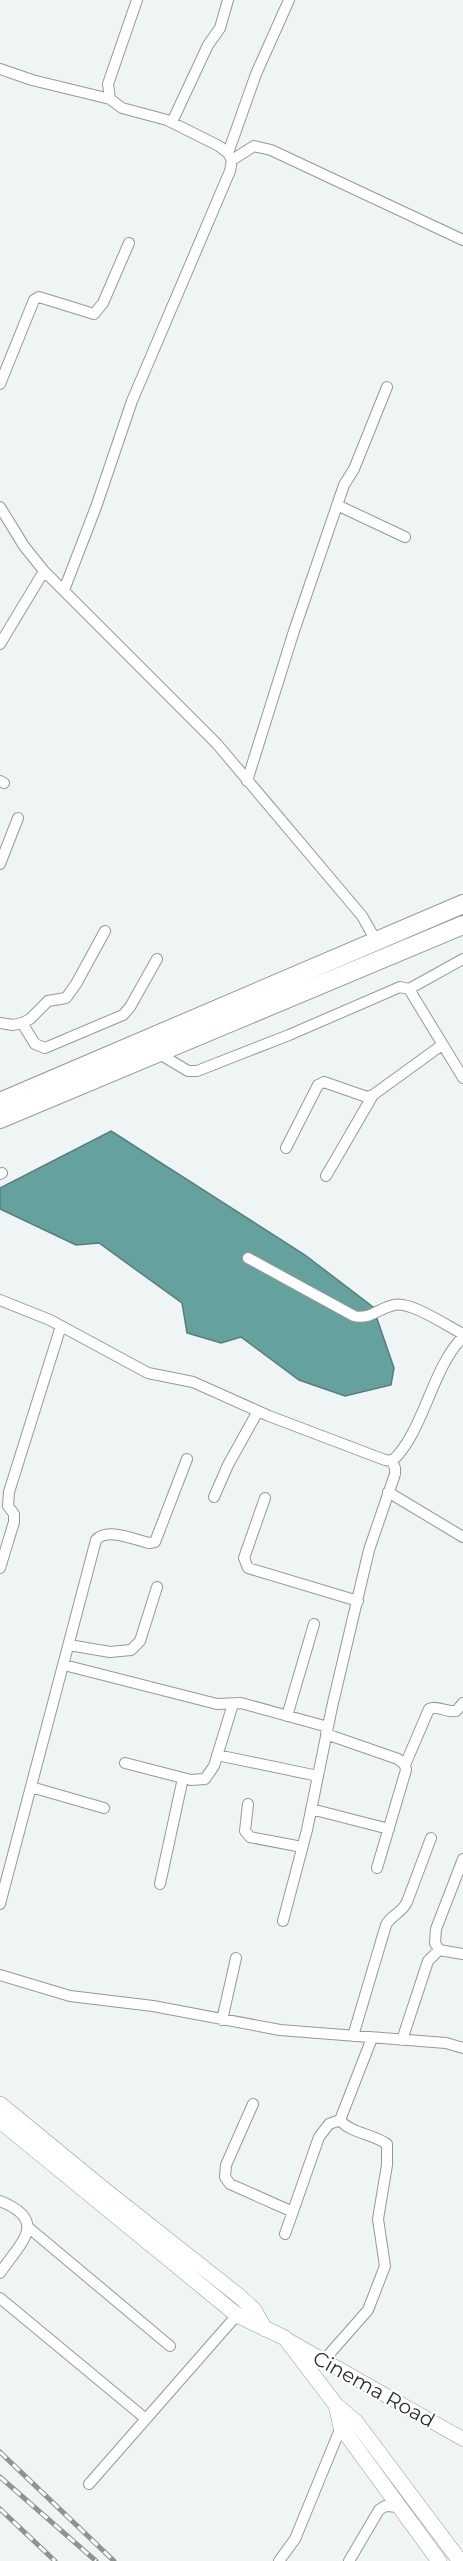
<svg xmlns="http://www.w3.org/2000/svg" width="463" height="2561" viewBox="0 0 463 2561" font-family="Montserrat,sans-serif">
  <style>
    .water { fill: #65a29d; stroke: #547f7c; stroke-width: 1.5 }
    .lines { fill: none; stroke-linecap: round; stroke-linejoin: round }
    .minor-casing { stroke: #959a99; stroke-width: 12 }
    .tertiary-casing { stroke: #959a99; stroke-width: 15 }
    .secondary-casing { stroke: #959a99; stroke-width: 16 }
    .trunk-casing { stroke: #959a99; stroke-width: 20 }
    .minor { stroke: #fff; stroke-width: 10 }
    .tertiary { stroke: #fff; stroke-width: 14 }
    .secondary { stroke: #fff; stroke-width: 15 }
    .trunk { stroke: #fff; stroke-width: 18 }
    .rail-casing { stroke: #909393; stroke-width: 5 }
    .rail { stroke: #fff; stroke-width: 3; stroke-dasharray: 9; stroke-linecap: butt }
    .labels { text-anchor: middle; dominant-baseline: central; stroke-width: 4.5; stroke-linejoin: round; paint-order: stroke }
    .street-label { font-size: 20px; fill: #2d2e2e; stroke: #fff }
  </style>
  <rect width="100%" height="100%" fill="#eff4f4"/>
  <path class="water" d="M111 1131 305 1255 373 1307 394 1368 391 1385 345 1396 299 1380 241 1337 221 1343 187 1333 182 1303 99 1243 76 1245 0 1209V1188Z"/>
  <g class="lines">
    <defs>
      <path id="minor" d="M0 69 32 80 110 99
        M172 122 208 45 220 28 228 0
        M228 153 256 74 289 0
        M232 160 254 146 271 150 463 240
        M0 384 34 300 39 297 94 314 103 303 129 243
        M337 505 405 537
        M0 507 24 546 44 571 217 744 362 916 375 939
        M64 590 96 507 132 401 230 171 232 160 228 153 219 146 167 120 122 108 110 99 108 84 137 0
        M0 644 44 571
        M0 781 4 783
        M247 781 294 631 344 485 354 469 387 387
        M0 864 18 818
        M409 989 463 959
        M0 1023 13 1025 22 1023 30 1019 48 1001 66 998 76 984 105 931
        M22 1023 35 1044 45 1048 123 1015 130 1007 157 959
        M158 1053 188 1071H197L289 1035 400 987 409 989 463 1078
        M286 1148 318 1085 324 1082 367 1097 373 1095 442 1045
        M0 1174 2 1173
        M326 1176 373 1095
        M248 1258 354 1316C370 1320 379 1308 394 1305 411 1301 447 1326 463 1334
        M0 1300 50 1320 148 1373 193 1382 269 1416 385 1460 392 1461C423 1434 432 1367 463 1337
        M388 1492 463 1537
        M214 1497 228 1465 258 1411
        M265 1498 244 1558 248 1568 358 1601
        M0 1568 14 1522V1514L8 1506 9 1492 61 1326
        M69 1645 110 1652 131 1650 140 1641 157 1587
        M64 1665 217 1704 241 1703 328 1727
        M287 1716 314 1624
        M326 1734 398 1759 405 1765 406 1770 377 1868
        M217 1755 318 1776
        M125 1763 191 1780 205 1779 214 1766 233 1704
        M405 1765 429 1709C438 1705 447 1713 456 1711L463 1703
        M31 1787 104 1808
        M248 1804 245 1831 250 1837 302 1847
        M311 1809 389 1829
        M160 1884 183 1778
        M0 1904 96 1540C107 1527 135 1540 149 1543L155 1542 187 1459
        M283 1921 307 1830 332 1707 369 1550 395 1474V1468L392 1461
        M439 1950 435 1943 436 1929 463 1859
        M0 1975 70 1996 153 2006 280 2030 446 2043 463 2048
        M222 2020 236 1958
        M353 2036 386 1925C391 1915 402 1913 407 1902L431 1838
        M402 2040 428 1961 439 1950 463 1954
        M253 2104 226 2165 225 2177 230 2184 293 2212
        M0 2201C50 2221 20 2243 0 2273
        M29 2228 170 2346
        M285 2234 319 2137 329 2124 340 2120
        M0 2298 146 2419
        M324 2360 368 2310 385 2266 378 2219 387 2165V2144C373 2134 350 2133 340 2120L372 2038
        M89 2484 237 2315
        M279 2561 295 2539 341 2427
        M349 2561 379 2510 385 2506 400 2507"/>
      <path id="tertiary" d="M286 2339 463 2439"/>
      <path id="secondary" d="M0 2104 106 2191 239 2296 254 2310 265 2329
        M0 2121 237 2315 285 2338 336 2405 356 2422 460 2561
        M336 2405 341 2427 439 2561"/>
      <path id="trunk" d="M0 1102 463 904
        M0 1119 463 925"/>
    </defs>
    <use href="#minor" class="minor-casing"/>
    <use href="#tertiary" class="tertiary-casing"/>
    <use href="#secondary" class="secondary-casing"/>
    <use href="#trunk" class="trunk-casing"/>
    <use href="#minor" class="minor"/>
    <use href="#tertiary" class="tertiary"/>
    <use href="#secondary" class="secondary"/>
    <use href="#trunk" class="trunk"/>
    <defs>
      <path id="rail" d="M0 2452 114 2561
        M0 2477 96 2561
        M0 2509 55 2561"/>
    </defs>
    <use href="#rail" class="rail-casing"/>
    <use href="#rail" class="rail"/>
  </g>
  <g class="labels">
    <g class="street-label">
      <text transform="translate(374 2389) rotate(29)">Cinema Road</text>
    </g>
  </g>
</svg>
